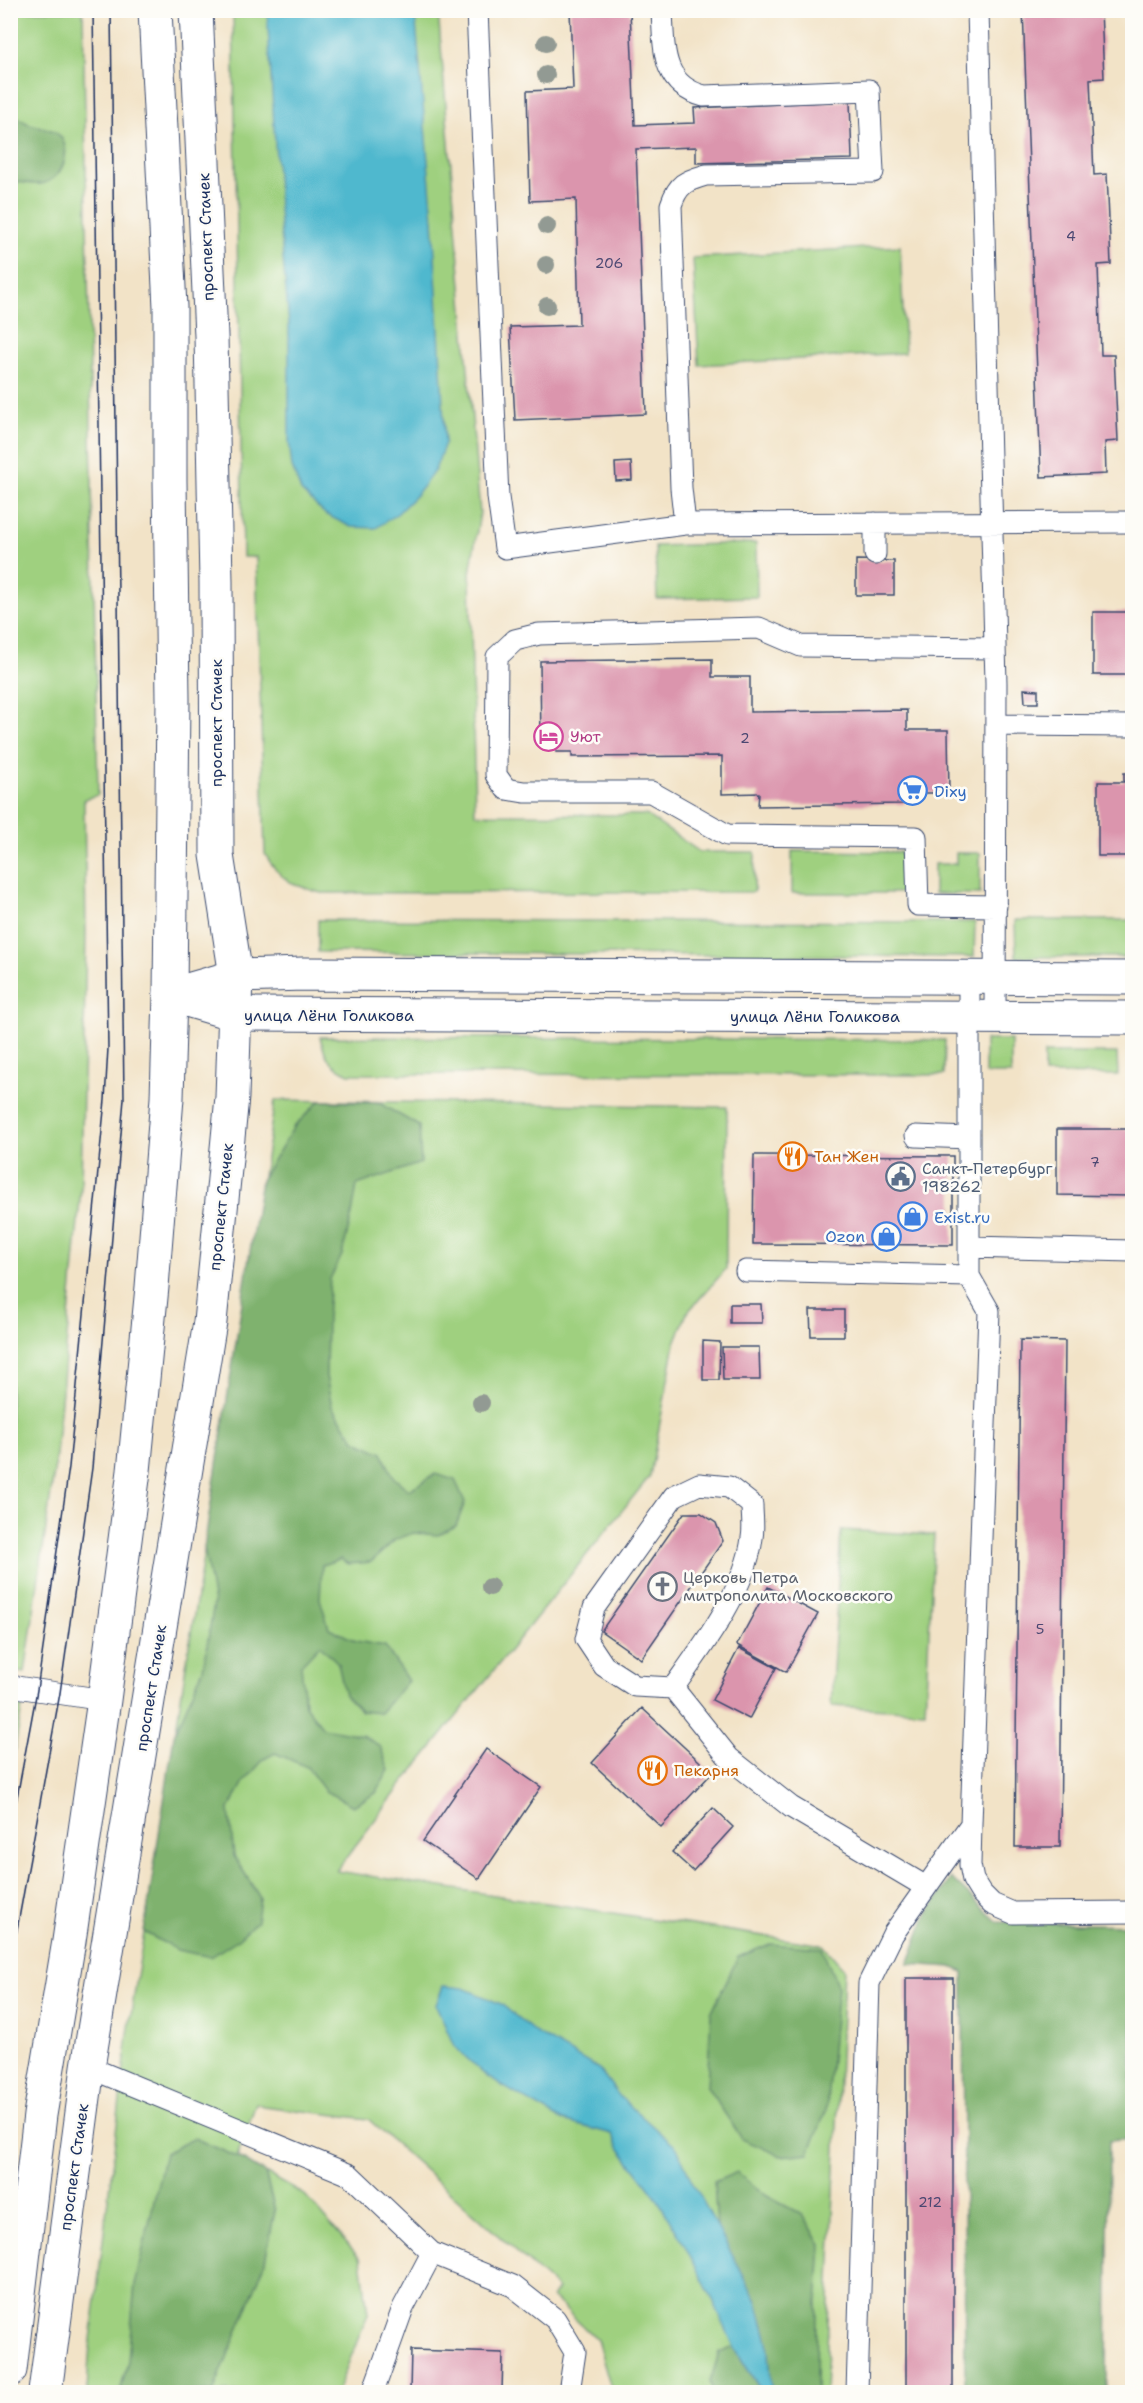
<svg xmlns="http://www.w3.org/2000/svg" width="1143" height="2403" viewBox="0 0 1143 2403" font-family="'Shantell Sans',sans-serif">
  <style>
    .green { fill: #9fd07f; stroke: #5d806e; stroke-width: 1.5 }
    .forest { fill: #7fb26e; stroke: #4d7066; stroke-width: 1.5 }
    .water { fill: #50b8ce; stroke: #367496; stroke-width: 1.5 }
    .building { fill: #db95ad }
    .lines { fill: none; stroke-linecap: round; stroke-linejoin: round }
    .service-casing { stroke: #3b4a6e; stroke-width: 23 }
    .tertiary-casing { stroke: #3b4a6e; stroke-width: 35 }
    .primary-casing { stroke: #3b4a6e; stroke-width: 35 }
    .service { stroke: #fff; stroke-width: 21 }
    .tertiary { stroke: #fff; stroke-width: 33 }
    .primary { stroke: #fff; stroke-width: 33 }
    .tram { stroke: #1b2f5e; stroke-width: 1.5 }
    .tree { fill: #929a93 }
    .labels { text-anchor: middle; dominant-baseline: central; stroke-width: 5; stroke-linejoin: round; paint-order: stroke }
    .number-label { font-size: 14px; fill: #4b4872 }
    .street-label { font-size: 16px; fill: #1b2f5e; stroke: #fdfcf7 }
    .hotel-label { font-size: 16px; fill: #b23c85; stroke: #fdfcf7; text-anchor: start }
    .shop-label { font-size: 16px; fill: #366cbe; stroke: #fdfcf7; text-anchor: start }
    .food-label { font-size: 16px; fill: #c56008; stroke: #fdfcf7; text-anchor: start }
    .service-label { font-size: 16px; fill: #4e5e75; stroke: #fdfcf7; text-anchor: start }
    .worship-label { font-size: 16px; fill: #5b616d; stroke: #fdfcf7; text-anchor: start }
  </style>
  <rect width="100%" height="100%" fill="#fdfcf7"/>
  <filter id="ink" filterUnits="userSpaceOnUse"><feTurbulence type="fractalNoise" baseFrequency=".0167" numOctaves="2"/><feDisplacementMap in="SourceGraphic" scale="12" xChannelSelector="R" yChannelSelector="G"/><feConvolveMatrix kernelMatrix="1 2 1 2 8 2 1 2 1" color-interpolation-filters="sRGB"/></filter>
  <filter id="wash" filterUnits="userSpaceOnUse"><feTurbulence type="fractalNoise" baseFrequency=".008" numOctaves="4" result="noise"/><feDisplacementMap in="SourceGraphic" scale="24" xChannelSelector="R" yChannelSelector="G"/><feGaussianBlur stdDeviation="1.35" result="paint"/><feColorMatrix in="noise" values="0 0 0 0 0 0 0 0 0 0 0 0 0 0 0 0 0 1.4 0 .05"/><feComposite in="paint" operator="in"/></filter>
  <g filter="url(#wash)">
    <rect width="100%" height="100%" fill="#f2e3c7"/>
    <path class="green" d="M10 11H83L98 795 84 799 86 933 81 1189 55 1465 25 1673 10 1671Z
      M233 11H438L480 513 470 573 475 814 646 815 700 852H755L754 892 321 893C293 885 280 881 265 854L256 557H243Z
      M900 246 905 353 699 365 693 258Z
      M756 543 757 597 657 599 655 546Z
      M792 851 901 852V893H792Z
      M956 853H980V894H934V864H956Z
      M318 920 975 922 974 957 318 952Z
      M1015 920H1132V957H1016Z
      M320 1037 945 1040 944 1075 349 1074C330 1066 325 1057 320 1037Z
      M985 1040H1011V1074H985Z
      M1044 1053H1117L1118 1075 1044 1074Z
      M275 1100 727 1107 726 1269 687 1313 675 1343 650 1476 400 1787 336 1871 823 1945 844 1969 825 2392H612L597 2340 552 2297 558 2289 368 2119 263 2106 256 2103 236 2160 201 2392H87L89 2356 128 2034Z
      M841 1530 934 1535 925 1711 831 1706Z
      M11 1705 22 1707 11 1770Z
      M265 2173 305 2195 361 2259 368 2314 337 2392H213L235 2336 275 2211Z"/>
    <path class="forest" d="M11 113C16 116 21 120 27 123 36 127 51 127 58 134 75 150 61 183 39 184 29 185 21 181 11 182Z
      M319 1101 379 1103 419 1126 421 1163 357 1185 352 1214 342 1255 330 1279 327 1318 326 1376 332 1407 355 1440 382 1453 394 1478 409 1490 435 1474 455 1480 465 1502 456 1526 438 1535 413 1533 395 1540 371 1562 348 1564 340 1559 322 1565 320 1599 329 1628 356 1641 385 1646 408 1681 380 1713 361 1711 345 1695 338 1663 320 1645 301 1665 305 1705 323 1728 362 1735 380 1746 389 1770 376 1793 353 1806 325 1791 307 1767 275 1753 264 1759 244 1782 229 1809 234 1856 260 1898 257 1921 238 1939 211 1957 177 1950 144 1932 174 1735 203 1669 214 1603 204 1548 261 1180 294 1127Z
      M951 1878 998 1922 1132 1925V2139L1109 2141 1107 2392H965L963 1972 952 1967 908 1964 926 1916Z
      M770 1944 822 1948 838 1987 826 2111 809 2153 781 2156 742 2139 707 2087 711 2013 738 1957Z
      M194 2138 244 2160 265 2173 275 2211 264 2266 213 2392H120L128 2361 135 2284 165 2153Z
      M737 2172 767 2196 803 2215 821 2244 817 2305 816 2392H772L757 2301 717 2228 714 2182Z
      M734 2347 762 2392H713L710 2382 719 2353Z"/>
    <path class="water" d="M267 11H415L433 220 445 443 435 470 417 494 398 513 376 528 351 527 325 514 301 491 292 467 289 441V325L280 224Z
      M443 1986 463 1988 501 2004 536 2033 599 2069 620 2097 677 2148 691 2179 757 2301 768 2341 772 2392H762L760 2389 734 2347 713 2300 684 2244 655 2195 620 2149 612 2134 563 2121 487 2077 454 2046 436 2005Z"/>
    <g id="blocks">
      <path class="building" d="M570 10H630L635 125 695 123 694 108 850 101 852 159 696 163V147L636 149 646 414 515 420 510 327 579 325 576 199 530 201 527 91 573 89Z
        M1023 10H1101L1104 78 1090 79 1094 175 1107 174 1111 264 1098 265 1101 355H1114L1118 441 1105 442 1106 474 1041 477Z
        M631 462 632 480 616 481 615 463Z
        M856 560 894 561V595H856Z
        M1093 612H1132V675H1093Z
        M712 659V677H750V712L907 710V730H948L949 793H921V798H905L904 804 758 806 759 793 722 794V756L572 757V752H556V745H541L540 661Z
        M1024 689 1038 690V703H1025Z
        M1124 773H1132V856H1098V782H1124Z
        M1057 1129H1132V1196L1057 1195Z
        M754 1155 953 1156V1245L753 1244Z
        M730 1304H761L762 1323H730Z
        M810 1310H844V1336H811Z
        M1020 1340 1065 1341 1060 1847H1015Z
        M703 1341 720 1342 719 1380H703Z
        M722 1347H759L760 1380H723Z
        M684 1513H701L716 1523 723 1541 641 1659 601 1631Z
        M768 1587 818 1614 786 1672 737 1645Z
        M739 1648 776 1668 749 1719 712 1700Z
        M642 1708 712 1773 661 1827 592 1763Z
        M486 1749 541 1787 479 1879 423 1841Z
        M713 1808 733 1827 693 1871 672 1852Z
        M906 1978H953V2392H906Z
        M411 2350 503 2353 502 2392H410Z"/>
    </g>
  </g>
  <g filter="url(#ink)">
    <use href="#blocks" fill-opacity="0" stroke="#3b4a6e" stroke-width="1.5"/>
    <g class="lines">
      <defs>
        <path id="service" d="M477 10 498 497 505 548 685 524 1132 522
          M662 10C664 47 661 85 704 96L869 90 873 172 706 175C685 181 678 184 671 205L681 488 685 524
          M978 10 996 683 995 1017
          M875 523V554
          M995 648 801 646 759 628 539 634 515 640 497 657 496 775 506 789 524 792H651L727 835 916 837 918 905 996 906
          M996 725 1132 726
          M916 1136 969 1138
          M969 1247 1132 1251
          M746 1271 969 1276
          M10 1686 104 1700
          M673 1688C703 1646 746 1589 752 1538 754 1527 752 1516 752 1505L729 1487 699 1484 674 1496 594 1608 586 1639 604 1666 635 1686 673 1688 729 1758 791 1807 926 1887
          M971 1824 970 1865 973 1880 981 1893 992 1904 1013 1913 1132 1912
          M88 2067 350 2175 432 2253 513 2286 555 2319 575 2352 569 2392
          M373 2392 403 2308 432 2253
          M857 2392 869 1983 893 1934 971 1824 989 1311 969 1276V977"/>
        <path id="tertiary" d="M170 995 236 976 303 974 1132 978
          M170 995 234 1014 1132 1018"/>
        <path id="primary" d="M10 2370 40 2115 69 1941 104 1700 134 1471 152 1287 167 1098 170 995 173 699 170 481V307L155 10
          M45 2392 88 2067 210 1322 232 1097 236 976 217 855 216 582 211 336 196 10"/>
      </defs>
      <use href="#service" class="service-casing"/>
      <use href="#tertiary" class="tertiary-casing"/>
      <use href="#primary" class="primary-casing"/>
      <use href="#service" class="service"/>
      <use href="#tertiary" class="tertiary"/>
      <use href="#primary" class="primary"/>
      <path class="tram" d="M10 1835 37 1690 69 1467 105 1100 108 1048 93 10
        M10 1968 60 1693 92 1468 124 1099 111 10"/>
    </g>
    <g class="tree">
      <circle cx="546" cy="43" r="9"/>
      <circle cx="546" cy="75" r="9"/>
      <circle cx="547" cy="226" r="9"/>
      <circle cx="546" cy="265" r="9"/>
      <circle cx="547" cy="306" r="9"/>
      <circle cx="481" cy="1403" r="9"/>
      <circle cx="490" cy="1587" r="9"/>
    </g>
  </g>
  <defs>
    <symbol id="hotel-ring" viewBox="-11 -11 22 22"><circle r="9.5" fill="#fdfcf7" stroke="#d1479c" stroke-width="1.5"/><path d="M-6-4.5h1.5V1H6V5H4.5V3h-9V5H-6ZM-4 0a1.8 1.8 0 1 1 3.6 0ZM.5 0V-2.5h3Q6-2.5 6 0Z" fill="#d1479c"/></symbol>
    <symbol id="supermarket-ring" viewBox="-11 -11 22 22"><circle r="9.5" fill="#fdfcf7" stroke="#3f7fe0" stroke-width="1.5"/><path d="M-6-5.5h2.5l.6 2H6L4.5 2H-2.5L-4.4-4H-6ZM-1.5 3.2a1.3 1.3 0 1 0 .1 0ZM3 3.2a1.3 1.3 0 1 0 .1 0Z" fill="#3f7fe0"/></symbol>
    <symbol id="restaurant-ring" viewBox="-11 -11 22 22"><circle r="9.5" fill="#fdfcf7" stroke="#e8710a" stroke-width="1.5"/><path d="M-5-6h1v4h1v-4h1v4h1v-4h1v5L-1.5 .5V6h-2V.5L-5-1ZM5-6V6H3V1.5H1.5Q1.5-4 5-6Z" fill="#e8710a"/></symbol>
    <symbol id="civic-ring" viewBox="-11 -11 22 22"><circle r="9.5" fill="#fdfcf7" stroke="#5c6f8a" stroke-width="1.5"/><path d="M-.6-6.5H3V-4.5H.6V-3L4-1V1h2V6H-6V1h2V-1L-.6-3ZM-1.2 2.5V6h2.4V2.5Z" fill="#5c6f8a"/></symbol>
    <symbol id="shop-ring" viewBox="-11 -11 22 22"><circle r="9.5" fill="#fdfcf7" stroke="#3f7fe0" stroke-width="1.5"/><path d="M-5-2.5h2.3a2.7 3.5 0 0 1 5.4 0H5L5.5 6h-11ZM-1.5-2.5h3a1.5 2.3 0 0 0-3 0Z" fill="#3f7fe0"/></symbol>
    <symbol id="church-ring" viewBox="-11 -11 22 22"><circle r="9.5" fill="#fdfcf7" stroke="#6b7280" stroke-width="1.5"/><path d="M-1.2-6h2.4v3.5h3.3v2.4h-3.3V6h-2.4V-.1h-3.3v-2.4h3.3Z" fill="#6b7280"/></symbol>
  </defs>
  <g fill-rule="evenodd">
    <use href="#hotel-ring" x="532" y="720" width="33" height="33"/>
    <use href="#supermarket-ring" x="896" y="774" width="33" height="33"/>
    <use href="#restaurant-ring" x="776" y="1140" width="33" height="33"/>
    <use href="#civic-ring" x="884" y="1160" width="33" height="33"/>
    <use href="#shop-ring" x="896" y="1200" width="33" height="33"/>
    <use href="#shop-ring" x="870" y="1220" width="33" height="33"/>
    <use href="#church-ring" x="646" y="1570" width="33" height="33"/>
    <use href="#restaurant-ring" x="636" y="1754" width="33" height="33"/>
  </g>
  <g class="labels">
    <g class="number-label">
      <text x="1071" y="236">4</text>
      <text x="609" y="263">206</text>
      <text x="745" y="738">2</text>
      <text x="1095" y="1162">7</text>
      <text x="1040" y="1629">5</text>
      <text x="930" y="2202">212</text>
    </g>
    <g class="street-label">
      <text transform="translate(206 237) rotate(-92)">проспект Стачек</text>
      <text transform="translate(216 723) rotate(-90)">проспект Стачек</text>
      <text x="329" y="1015">улица Лёни Голикова</text>
      <text x="815" y="1016">улица Лёни Голикова</text>
      <text transform="translate(221 1207) rotate(-84)">проспект Стачек</text>
      <text transform="translate(151 1688) rotate(-81)">проспект Стачек</text>
      <text transform="translate(74 2167) rotate(-82)">проспект Стачек</text>
    </g>
    <g class="hotel-label">
      <text x="570" y="736">Уют</text>
    </g>
    <g class="shop-label">
      <text x="934" y="791">Dixy</text>
      <text x="934" y="1217">Exist.ru</text>
      <text x="865" y="1236" text-anchor="end">Ozon</text>
    </g>
    <g class="food-label">
      <text x="814" y="1156">Тан Жен</text>
      <text x="674" y="1770">Пекарня</text>
    </g>
    <g class="service-label">
      <text x="922" y="1168">Санкт-Петербург<tspan x="922" dy="18">198262</tspan></text>
    </g>
    <g class="worship-label">
      <text x="683" y="1577">Церковь Петра<tspan x="683" dy="18">митрополита Московского</tspan></text>
    </g>
  </g>
  <rect width="1143" height="2403" fill="none" stroke="#fdfcf7" stroke-width="36"/>
</svg>
